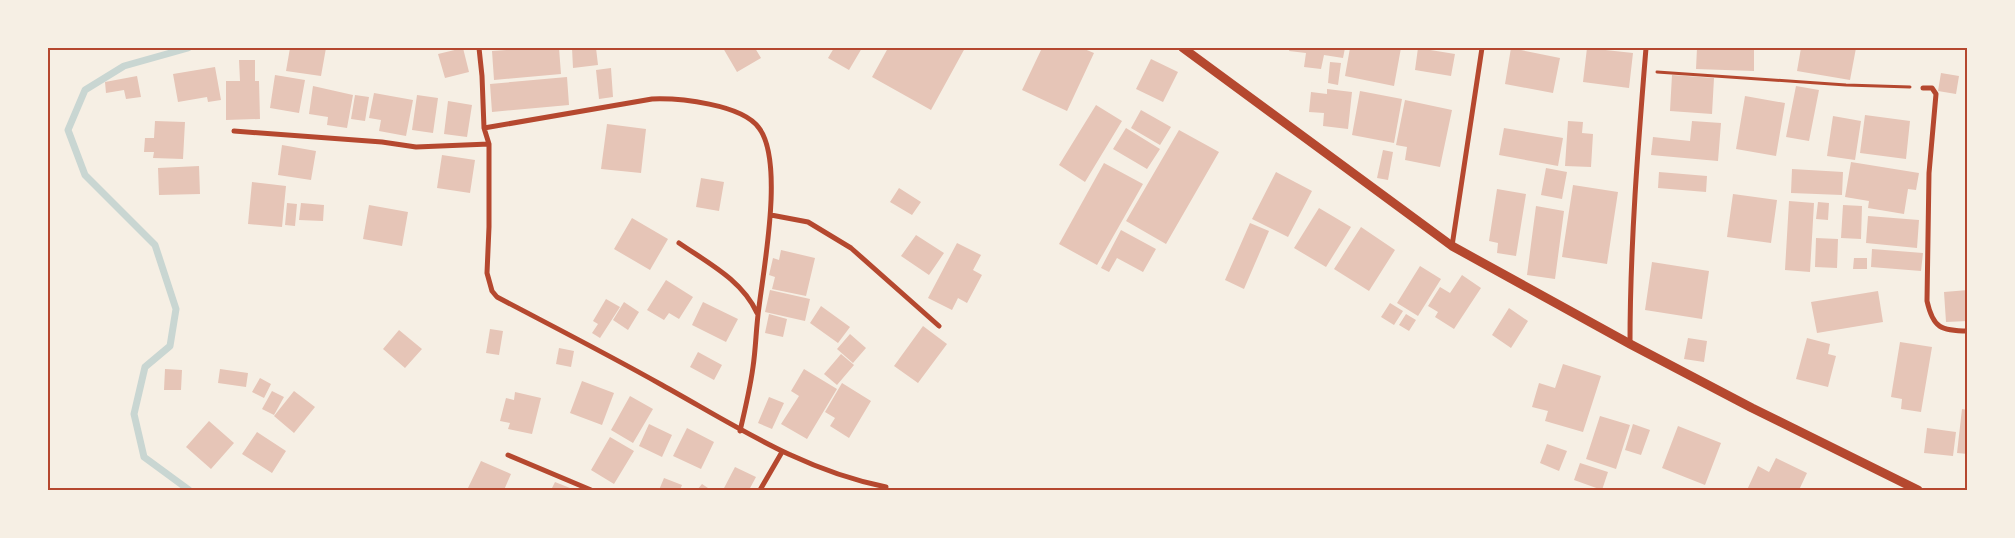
<svg xmlns="http://www.w3.org/2000/svg" width="2015" height="538" viewBox="0 0 2015 538" font-family="Quicksand,sans-serif">
  <style>
    .lines { fill: none; stroke-linecap: round; stroke-linejoin: round }
    .stream { stroke: #c9d6d2; stroke-width: 7 }
    .building { fill: #e6c5b7 }
    .path { stroke: #b5482f; stroke-width: 3 }
    .minor { stroke: #b5482f; stroke-width: 5 }
    .tertiary { stroke: #b5482f; stroke-width: 9 }
    .neatline { fill: none; stroke: #b5482f; stroke-width: 2 }
  </style>
  <rect width="100%" height="100%" fill="#f6efe4"/>
  <g class="lines">
    <path class="stream" d="M188 48 124 66 85 90 68 130 85 175 155 245 176 309 170 346 145 367 134 414 144 457 189 490"/>
  </g>
  <path class="building" d="M290 48H326L321 76 286 71Z
    M463 48 469 72 445 78 438 54Z
    M538 48H559L561 74 494 80 492 51Z
    M572 48H596L598 65 573 68Z
    M723 48H755L761 58 737 72Z
    M834 48H862L849 70 828 58Z
    M888 48H965L931 110 872 77Z
    M1042 48H1082L1094 53 1067 111 1022 90Z
    M1290 48H1345L1343 58 1324 55 1321 69 1304 67 1306 53 1289 51Z
    M1350 48H1401L1394 86 1345 76Z
    M1418 48 1455 54 1451 76 1415 70Z
    M1511 48 1560 58 1553 93 1505 84Z
    M1587 48 1633 53 1629 88 1583 82Z
    M1697 48H1754V71L1696 69Z
    M1801 48H1856L1850 80 1797 71Z
    M1151 59 1178 72 1163 102 1136 89Z
    M239 60H255V81H259L260 119 226 120V81H240Z
    M1330 62 1341 63 1338 85 1328 83Z
    M215 67 221 100 208 102 207 97 178 102 173 74Z
    M611 68 613 97 599 99 596 70Z
    M1941 73 1959 76 1956 94 1938 91Z
    M275 75 305 80 299 113 270 108Z
    M1672 75 1714 78 1712 114 1670 111Z
    M137 76 141 97 126 99 124 90 106 93 105 82Z
    M567 77 569 105 492 112 490 84Z
    M313 86 353 95 347 128 327 125 328 117 309 114Z
    M1796 86 1819 90 1809 141 1786 137Z
    M1327 89 1352 92 1348 129 1323 126 1324 113 1309 112 1311 92 1327 94Z
    M1360 91 1402 99 1394 143 1352 135Z
    M374 93 413 100 406 136 379 131 381 120 369 118Z
    M355 95 369 97 365 121 351 119Z
    M417 95 438 98 433 133 412 130Z
    M1745 96 1785 103 1776 156 1736 149Z
    M1405 100 1452 110 1440 167 1405 160 1407 147 1396 145Z
    M448 101 472 105 467 137 444 134Z
    M1096 105 1122 121 1085 182 1059 165Z
    M1141 110 1171 127 1160 145 1131 128Z
    M1865 115 1910 121 1906 159 1860 153Z
    M1833 116 1861 121 1855 160 1827 156Z
    M155 121 185 122 183 159 153 158 154 152H144L145 138H154Z
    M1568 121 1583 122 1582 133 1593 134 1591 167 1565 166Z
    M1692 121 1721 123 1718 161 1651 155 1653 137 1690 141Z
    M607 124 646 129 641 173 601 169Z
    M1126 128 1160 149 1147 169 1113 149Z
    M1504 128 1563 138 1558 166 1499 155Z
    M1179 130 1219 152 1166 244 1126 221Z
    M282 145 316 151 311 180 278 175Z
    M1383 150 1393 152 1388 180 1377 178Z
    M442 155 475 160 470 193 437 188Z
    M1851 162 1919 173 1916 190 1908 189 1904 214 1868 208 1869 201 1845 197Z
    M1104 163 1143 184 1097 265 1059 244Z
    M199 166 200 194 159 195 158 168Z
    M1546 168 1567 172 1562 199 1541 195Z
    M1792 169 1843 172 1842 195 1791 193Z
    M1276 172 1312 191 1288 237 1252 219Z
    M1659 172 1707 176 1706 192 1658 188Z
    M701 178 724 182 719 211 696 207Z
    M252 182 286 186 282 227 248 224Z
    M1573 185 1618 192 1607 264 1562 257Z
    M899 188 921 202 912 215 890 202Z
    M1497 189 1526 194 1516 256 1497 253 1498 243 1489 241Z
    M1733 194 1777 200 1771 243 1727 237Z
    M1789 201 1814 203 1810 272 1785 270Z
    M1818 202 1829 203 1828 220 1816 219Z
    M287 203 297 204 295 226 285 225Z
    M301 203 324 205 323 221 299 220Z
    M369 205 408 212 402 246 363 239Z
    M1843 205 1862 206 1861 239 1841 238Z
    M1536 206 1564 211 1555 279 1527 275Z
    M1319 208 1351 227 1326 267 1294 248Z
    M1868 216 1919 220 1917 248 1866 243Z
    M632 218 668 239 650 270 614 249Z
    M1250 223 1269 231 1244 289 1225 280Z
    M1361 227 1395 250 1369 291 1334 269Z
    M1121 230 1156 249 1143 272 1117 258 1109 272 1101 268Z
    M916 235 944 253 929 275 901 256Z
    M1816 238 1838 239 1837 268 1815 267Z
    M957 243 981 255 973 270 982 275 967 303 958 298 952 310 928 298Z
    M1872 249 1923 253 1921 271 1871 267Z
    M781 250 815 258 806 296 772 289 775 277 769 275 773 258 779 260Z
    M1854 258H1867V269H1853Z
    M1652 262 1709 271 1702 319 1645 310Z
    M1420 266 1441 279 1418 316 1397 303Z
    M1462 275 1481 288 1454 329 1435 317 1438 312 1428 306 1440 287 1450 293Z
    M666 280 693 297 679 319 669 313 664 320 647 310Z
    M770 290 810 299 805 321 765 312Z
    M1968 290V321L1946 322 1944 292Z
    M1878 291 1883 322 1817 333 1811 302Z
    M606 299 620 307 600 338 592 333 598 324 593 321Z
    M624 302 639 312 628 330 613 320Z
    M703 302 738 319 726 342 692 325Z
    M1390 303 1403 311 1394 325 1381 317Z
    M821 306 850 327 838 343 810 323Z
    M1509 308 1528 321 1511 348 1492 335Z
    M769 314 787 319 783 337 765 333Z
    M1406 314 1416 320 1409 331 1399 325Z
    M923 326 947 344 918 383 894 366Z
    M490 329 503 331 499 355 486 353Z
    M399 330 422 349 405 368 383 349Z
    M850 334 866 348 853 363 837 349Z
    M1688 338 1707 341 1704 362 1684 359Z
    M1807 338 1830 344 1828 354 1836 356 1828 387 1796 379Z
    M1900 342 1932 347 1921 412 1901 409 1902 399 1891 397Z
    M559 348 574 351 571 367 556 364Z
    M698 352 722 365 714 380 690 367Z
    M841 354 854 365 837 385 824 374Z
    M1563 364 1601 376 1583 432 1545 421 1548 411 1532 407 1539 383 1555 388Z
    M165 369 182 370 181 390H164Z
    M220 369 248 373 246 387 218 383Z
    M804 369 837 389 807 439 781 424 799 396 791 391Z
    M260 378 271 384 264 398 252 392Z
    M582 381 614 393 602 425 570 413Z
    M842 383 871 401 849 438 830 426 835 418 825 412Z
    M272 391 284 397 274 415 262 409Z
    M294 391 315 407 294 433 274 416Z
    M515 392 541 398 532 434 508 429 510 423 500 421 506 398 514 400Z
    M630 396 653 409 633 443 611 430Z
    M769 397 784 403 772 429 758 423Z
    M1962 409 1968 410V454L1957 453Z
    M1600 416 1630 425 1616 469 1586 459Z
    M209 421 234 443 211 469 186 447Z
    M649 424 672 435 662 457 639 446Z
    M1633 424 1650 430 1641 455 1625 450Z
    M1678 426 1721 443 1705 485 1662 468Z
    M687 428 714 442 701 469 673 456Z
    M1927 428 1956 432 1953 456 1924 453Z
    M257 432 286 451 272 473 242 454Z
    M610 437 634 451 614 484 591 470Z
    M1547 444 1567 451 1559 471 1540 463Z
    M1776 458 1807 473 1799 490H1747L1758 466 1769 472Z
    M481 461 511 474 504 490H467Z
    M1580 463 1608 472 1602 490 1574 480Z
    M735 467 756 477 749 490H723Z
    M664 478 682 485 680 490H659Z
    M555 482 570 488 569 490H551Z
    M702 484 711 490H697Z"/>
  <g class="lines">
    <path class="path" d="M1657 72 1846 85 1910 87"/>
    <path class="minor" d="M479 48 482 76 484 128 489 144V227L487 273 492 291 497 297C552 326 607 354 662 385 736 426 801 470 886 487
      M1923 88H1932L1936 94 1929 173 1927 301C1933 328 1941 331 1968 331
      M484 128 652 99C679 98 742 104 759 128 784 161 764 266 759 307 756 327 756 347 753 367 750 389 745 410 740 431
      M234 131 382 142 416 147 489 144
      M771 215 808 222 851 248 939 326
      M679 243C708 263 742 280 757 313
      M1452 246 1482 48
      M1630 344C1630 245 1638 146 1646 48
      M508 455 591 490
      M760 490 782 452"/>
    <path class="tertiary" d="M1183 48 1452 246 1630 344 1752 408 1918 490"/>
  </g>
  <rect width="2015" height="538" fill="none" stroke="#f6efe4" stroke-width="98"/>
  <rect x="49" y="49" width="1917" height="440" class="neatline"/>
</svg>
